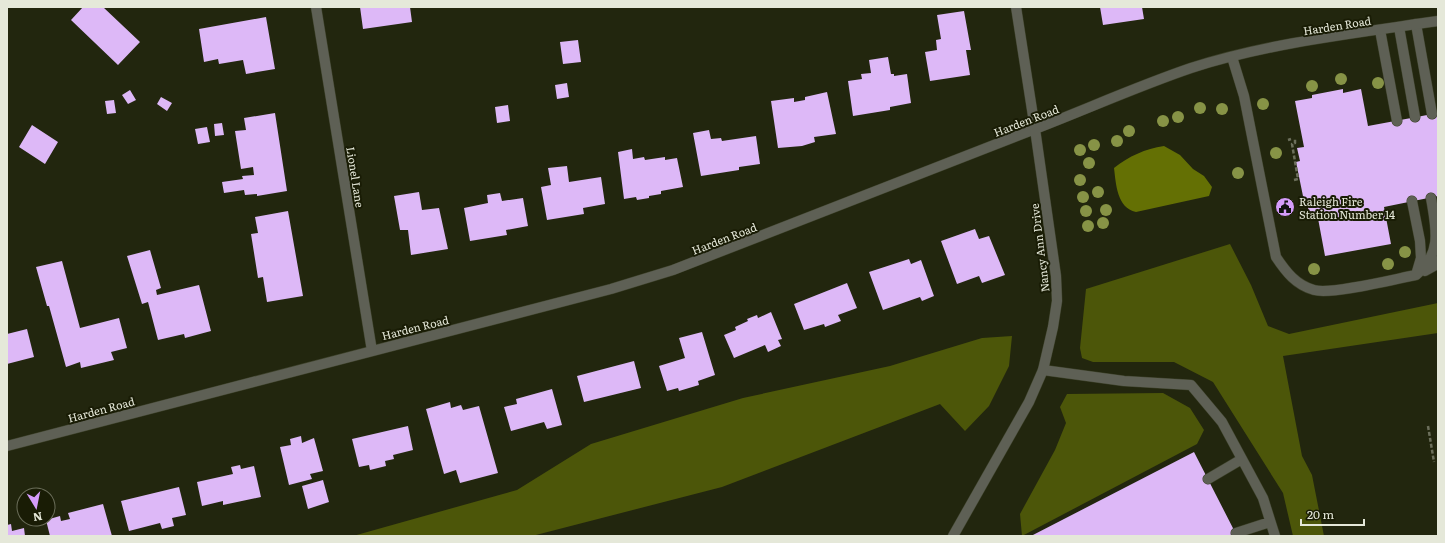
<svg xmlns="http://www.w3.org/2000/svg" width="1445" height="543" viewBox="0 0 1445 543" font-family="Literata,serif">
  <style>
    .forest { fill: #4c5609 }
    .water { fill: #647004 }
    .building { fill: #ddb8f7 }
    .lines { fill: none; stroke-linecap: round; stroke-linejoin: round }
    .service-casing { stroke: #3d412a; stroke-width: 11 }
    .minor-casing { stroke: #3d412a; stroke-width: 11 }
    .tertiary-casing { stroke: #3d412a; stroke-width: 11 }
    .path { stroke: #6c6f5b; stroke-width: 2.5; stroke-dasharray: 4 2; stroke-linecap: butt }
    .service { stroke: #5e6055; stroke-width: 10 }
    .minor { stroke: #5e6055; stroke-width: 10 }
    .tertiary { stroke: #5e6055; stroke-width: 10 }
    .tree { fill: #879346 }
    .labels { text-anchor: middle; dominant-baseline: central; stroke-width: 4; stroke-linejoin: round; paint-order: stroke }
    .street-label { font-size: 11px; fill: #e5e8d9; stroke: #191c05 }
    .poi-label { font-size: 11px; fill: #e5e8d9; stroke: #191c05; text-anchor: start }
  </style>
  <rect width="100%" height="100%" fill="#22260e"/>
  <path class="forest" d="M1230 244 1251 285 1268 326 1289 334 1438 303V333L1283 356 1302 456 1312 475 1324 536H1293L1283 493 1213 382 1174 362H1093L1082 358 1080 348 1086 289Z
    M1012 336 1009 366 989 406 965 431 940 404 722 487 532 536H353L517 490 591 444 743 398 890 366 982 338Z
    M1163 393 1190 408 1204 430 1197 444 1022 536 1020 514 1055 450 1066 423 1060 407 1067 394Z"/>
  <path class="water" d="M1164 146 1180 155 1193 169 1204 176 1212 187 1209 196 1136 212C1117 208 1116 184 1114 168 1129 156 1145 149 1164 146Z"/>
  <path class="building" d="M83 7H103L140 42 118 65 71 20Z
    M360 7H410L412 22 363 29Z
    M1100 7H1142L1144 19 1103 25Z
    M964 11 971 50H966L970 75 930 81 925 52 937 50 936 40 941 39 937 15Z
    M266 17 275 69 246 74 243 60 219 64 218 59 204 62 199 29Z
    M578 40 581 62 563 64 560 42Z
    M888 57 891 74H894V76L907 74 911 103 890 107V110L853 116 848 81 862 79 861 74 871 73 869 60Z
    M567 83 569 97 557 99 555 85Z
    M1343 89V93L1361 89 1368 126 1438 113V196L1384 207 1391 244 1325 256 1317 213 1309 215 1307 200 1304 201 1296 162 1300 161 1297 148 1304 147 1295 101 1312 98V95Z
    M130 90 136 100 128 104 122 95Z
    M827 92 836 134 814 137 815 142 802 146 778 148 771 101 794 98V102L805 100V97Z
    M161 97 172 103 167 111 157 104Z
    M114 100 116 113 107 114 105 101Z
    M508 105 510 121 497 123 495 107Z
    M275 113 287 191 257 196V194L245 195 244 190 224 193 222 182 243 179 242 176 254 175 253 167 241 169 235 131 246 130 244 118Z
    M222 123 224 135 215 136 214 124Z
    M32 125 58 142 45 164 19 147Z
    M207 127 210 142 198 144 195 129Z
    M709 130 711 139 721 138 722 141 756 136 760 164 739 167V170L701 176 693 133Z
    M632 149 633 159 644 157 645 160 665 157V160L677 158 683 187 661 191V194L649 196V198L637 200 636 197 624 199 618 152Z
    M567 166 569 182 601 177 605 204 583 208 584 214 547 220 541 187 551 185 548 168Z
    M419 192 422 210 439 208 448 249 411 255 408 230H400L394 196Z
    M500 193 502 201 523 198 528 226 506 230 507 235 470 241 464 208 488 203 487 195Z
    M288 211 303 296 267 302 263 277 258 278 251 234 258 233 255 217Z
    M975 229 979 239 989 236 1005 275 982 283 979 276 957 284 941 241Z
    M150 250 161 288 156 290 157 295 199 285 211 331 185 338 184 334 158 340 148 302 142 304 127 256Z
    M909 259 911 264 921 260 934 296 922 301 920 297 883 310 869 272Z
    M62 261 80 328 119 318 127 348 111 352 114 360 81 368 80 362 66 367 49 306H47L36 267Z
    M847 283 857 308 838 315 841 321 825 327 824 324 804 330 794 304Z
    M771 312 782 339 778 340 781 346 768 352 765 345 734 358 724 335 736 330 735 327 748 321 747 319 757 315 758 318Z
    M27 329 34 357 7 364V334Z
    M702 332 715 375 698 381 699 385 679 391 678 388 667 391 659 366 685 358 679 338Z
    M634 361 641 388 584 402 577 376Z
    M552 389 562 425 547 429 544 422 511 431 504 407 517 404 516 399Z
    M450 402 451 408 461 405 463 410 479 406 498 473 460 483 456 470 444 474 426 409Z
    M408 426 413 450 393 455 394 459 385 461 386 466 370 470 369 465 359 467 352 439Z
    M301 436 302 443 314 438 323 471 310 474 312 479 289 485 280 447 291 445 290 439Z
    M1194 452 1237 536H1031Z
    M240 465 241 469 254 466 261 497 223 505V501L202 506 197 482 233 474 231 467Z
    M323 480 329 502 308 509 302 486Z
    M179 487 186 515 172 518 174 526 162 529 160 523 129 531 121 501Z
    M103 504 112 536H50L46 520 60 516 61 521 70 519 68 513Z
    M11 524 12 531 24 528 25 536H7V525Z"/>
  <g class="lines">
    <defs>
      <path id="service" d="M1416 24 1432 114
        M1399 27 1415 117
        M1380 30 1397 121
        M1232 57 1244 96 1276 257C1286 272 1296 285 1314 290 1332 295 1395 279 1416 275L1421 258 1420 241 1412 201
        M1425 271 1434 266 1438 261
        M1416 275C1443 253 1436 228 1431 198
        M1043 370 1124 381 1191 385 1222 422 1263 498 1275 536
        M1208 479 1242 459
        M1236 533 1270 522"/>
      <path id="minor" d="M316 7 372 351
        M7 446 611 289 673 270 1035 129 1016 7"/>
      <path id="tertiary" d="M953 536 1029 402 1043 370 1053 327 1057 301 1056 276 1035 129C1087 109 1138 86 1191 68 1268 43 1357 33 1438 21"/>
    </defs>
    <use href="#service" class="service-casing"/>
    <use href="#minor" class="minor-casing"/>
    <use href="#tertiary" class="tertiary-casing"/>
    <path class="path" d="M1288 140 1291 139
      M1294 180 1298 179 1292 144 1295 143V138
      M1428 426 1434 462"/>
    <use href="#service" class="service"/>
    <use href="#minor" class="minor"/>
    <use href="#tertiary" class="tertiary"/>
  </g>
  <g class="tree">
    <circle cx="1341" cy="79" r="6"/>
    <circle cx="1378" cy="83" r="6"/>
    <circle cx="1312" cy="86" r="6"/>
    <circle cx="1263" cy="104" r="6"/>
    <circle cx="1200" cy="108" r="6"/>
    <circle cx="1222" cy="109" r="6"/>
    <circle cx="1178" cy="117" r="6"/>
    <circle cx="1163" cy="121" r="6"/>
    <circle cx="1129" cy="131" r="6"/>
    <circle cx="1117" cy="141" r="6"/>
    <circle cx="1094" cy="145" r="6"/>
    <circle cx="1080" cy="150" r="6"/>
    <circle cx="1276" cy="153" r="6"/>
    <circle cx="1089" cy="163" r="6"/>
    <circle cx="1238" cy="173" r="6"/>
    <circle cx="1080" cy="180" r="6"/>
    <circle cx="1098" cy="192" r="6"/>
    <circle cx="1083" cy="197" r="6"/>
    <circle cx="1106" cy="210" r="6"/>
    <circle cx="1086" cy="211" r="6"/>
    <circle cx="1103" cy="223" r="6"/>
    <circle cx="1088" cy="226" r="6"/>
    <circle cx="1405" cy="252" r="6"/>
    <circle cx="1388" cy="264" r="6"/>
    <circle cx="1314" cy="269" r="6"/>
  </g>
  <defs>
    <symbol id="civic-disc" viewBox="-11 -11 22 22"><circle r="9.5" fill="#d59cfb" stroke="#191c05"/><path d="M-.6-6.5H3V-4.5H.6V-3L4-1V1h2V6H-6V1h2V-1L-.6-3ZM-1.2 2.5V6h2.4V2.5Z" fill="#111"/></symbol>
  </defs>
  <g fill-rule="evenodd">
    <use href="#civic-disc" x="1274" y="196" width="22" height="22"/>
  </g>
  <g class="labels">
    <g class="street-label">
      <text transform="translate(1337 25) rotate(-9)">Harden Road</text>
      <text transform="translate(1026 120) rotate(-21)">Harden Road</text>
      <text transform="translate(356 177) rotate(81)">Lionel Lane</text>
      <text transform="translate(724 238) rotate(-21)">Harden Road</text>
      <text transform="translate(1039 248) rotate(-97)">Nancy Ann Drive</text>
      <text transform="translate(415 327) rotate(-14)">Harden Road</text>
      <text transform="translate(101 409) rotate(-15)">Harden Road</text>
    </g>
    <g class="poi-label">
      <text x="1299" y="201">Raleigh Fire<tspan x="1299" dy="13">Station Number 14</tspan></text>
    </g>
  </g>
  <rect width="1445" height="543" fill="none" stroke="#e5e8d9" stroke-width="16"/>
  <g transform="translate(36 507) rotate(170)"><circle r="19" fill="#191c05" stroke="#6b6e5a"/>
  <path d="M0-3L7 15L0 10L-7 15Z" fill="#d59cfb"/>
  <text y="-6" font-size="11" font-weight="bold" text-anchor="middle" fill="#e5e8d9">N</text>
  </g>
  <path d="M1301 519v6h63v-6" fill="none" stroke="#e5e8d9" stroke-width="2"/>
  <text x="1307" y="519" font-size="12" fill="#e5e8d9" stroke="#191c05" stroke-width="3" paint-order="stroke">20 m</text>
</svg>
